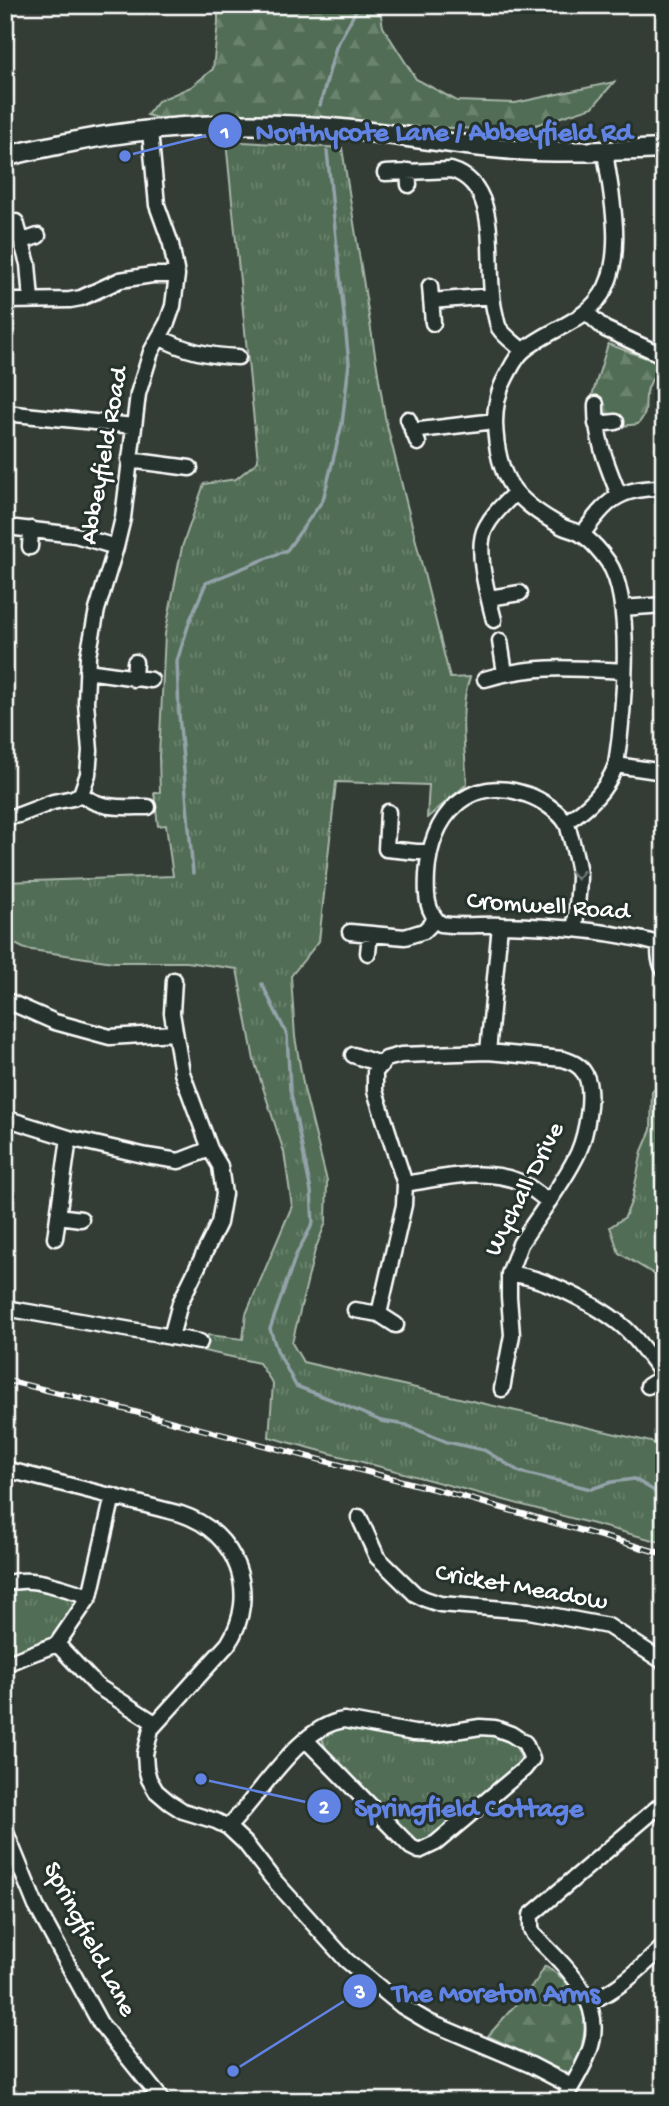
<svg xmlns="http://www.w3.org/2000/svg" width="669" height="2106" viewBox="0 0 669 2106" font-family="'Gochi Hand',sans-serif">
  <style>
    .grass { fill: url(#grass-tufts); stroke: #a8b6aa; stroke-width: 2 }
    .forest { fill: url(#forest-firs); stroke: #a8b6aa; stroke-width: 2 }
    .lines { fill: none; stroke-linecap: round; stroke-linejoin: round }
    .stream { stroke: #94a3aa; stroke-width: 3.5 }
    .minor-casing { stroke: #fff; stroke-width: 19 }
    .tertiary-casing { stroke: #fff; stroke-width: 23 }
    .minor { stroke: #26332d; stroke-width: 14 }
    .tertiary { stroke: #26332d; stroke-width: 18 }
    .rail-casing { stroke: #fff; stroke-width: 6 }
    .rail { stroke: #26332d; stroke-width: 3.5; stroke-dasharray: 10; stroke-linecap: butt }
    .oneway { stroke: #727a76 }
    .labels { text-anchor: middle; dominant-baseline: central; stroke-width: 6; stroke-linejoin: round; paint-order: stroke }
    .street-label { font-size: 26px; fill: #fff; stroke: #26332d }
    .leader { fill: none; stroke: #6183e4; stroke-width: 2.5 }
    .callout-dot { fill: #6183e4; stroke: #26332d; stroke-width: 2.5 }
    .mark-label { font-size: 21px; text-anchor: middle; font-weight: bold; fill: #fff }
    .callout-label { font-size: 28px; text-anchor: middle; font-weight: bold; fill: #6183e4; stroke: #26332d; stroke-width: 6; stroke-linejoin: round; paint-order: stroke }
  </style>
  <defs>
    <pattern id="grass-tufts" width="24" height="20" patternUnits="userSpaceOnUse" patternTransform="scale(1.75)"><rect width="24" height="20" fill="#516d55"/><path d="M3 7l-1-3M5 7V3M7 7l1-3M15 17l-1-3M17 17v-4M19 17l1-3" fill="none" stroke="#6b836e"/></pattern>
    <pattern id="forest-firs" width="22" height="20" patternUnits="userSpaceOnUse" patternTransform="scale(1.75)"><rect width="22" height="20" fill="#516d55"/><path d="M5 1l3.5 6h-7zM16 11l3.5 6h-7z" fill="#6b836e"/></pattern>
  </defs>
  <rect width="100%" height="100%" fill="#343d35"/>
  <filter id="ink" filterUnits="userSpaceOnUse"><feTurbulence type="fractalNoise" baseFrequency=".0143" numOctaves="2"/><feDisplacementMap in="SourceGraphic" scale="14" xChannelSelector="R" yChannelSelector="G"/><feConvolveMatrix kernelMatrix="1 2 1 2 8 2 1 2 1" color-interpolation-filters="sRGB"/></filter>
  <g filter="url(#ink)">
    <path class="grass" d="M226 141 342 148 385 417 450 678 470 677C458 710 465 750 467 784L427 818 429 785 336 782 319 941 291 976 295 1037 304 1089 327 1181 326 1222 315 1250 292 1343 303 1362 664 1445V1543L269 1437 273 1384 259 1363 204 1351 208 1335 243 1339 246 1314 292 1206 284 1152 254 1060 237 969 187 962H113L25 949 5 939V882L173 876 166 825 158 826 154 793 160 792 159 757 165 634 182 547 204 484 236 479 258 461Z
      M658 1087 660 1141 664 1160V1280L619 1253 610 1227 625 1217 632 1200 642 1151 651 1130 652 1091Z
      M29 1583 83 1598 54 1642 5 1659V1590Z
      M345 1725C371 1731 398 1739 425 1741 454 1744 490 1720 514 1745 518 1749 520 1756 522 1760L431 1839 421 1843 407 1836 327 1751 321 1736 331 1728Z"/>
    <path class="forest" d="M218 5H379L383 27 416 79 457 101 515 103 614 82 593 107 520 130 383 126H183L147 115 158 101 191 87 213 69 218 22Z
      M608 344 663 364C655 373 648 384 646 396 644 411 649 410 638 424L615 427 614 417 603 412V399H591Z
      M545 1966C558 1974 574 1986 580 2000 590 2024 582 2054 571 2075L488 2036 537 1980Z"/>
    <g class="lines">
      <path class="stream" d="M320 105 336 47 359 5
        M193 873 179 714 177 661 190 620 206 583 287 550 323 500 342 424 349 363 327 151
        M262 984 287 1035 290 1089 311 1191 313 1223 296 1255 270 1329 277 1350 296 1386 330 1399 381 1421 406 1425 447 1442 484 1450 520 1472 591 1489 612 1482 634 1479 653 1490 664 1504"/>
      <defs>
        <path id="minor" d="M408 171 409 185
          M385 173 451 170C506 186 483 270 495 313 496 317 497 324 499 328 505 337 516 344 523 351
          M16 222 28 264 31 300
          M23 241 38 236
          M430 286 433 323
          M5 301 70 300 81 298 120 280 152 275H177
          M431 301 492 296
          M587 313 605 329 664 356
          M159 337C185 351 209 356 238 357
          M596 404C595 437 607 465 619 495
          M5 413 134 426
          M408 419 418 443
          M596 424 616 422
          M412 431 495 421
          M129 460 190 468
          M16 528 75 535 116 547
          M582 535C606 500 620 487 664 488
          M30 547 31 529
          M489 598 520 593
          M622 608 664 605
          M494 620C488 596 474 548 486 527 493 513 505 503 515 493
          M500 641 505 673
          M87 671 151 680
          M134 679 135 662
          M485 679C534 664 573 668 624 671
          M616 765 664 772
          M81 794C100 810 124 807 148 807
          M388 812 386 849 417 852H429
          M5 818 19 815 53 802 73 798 81 794 88 774 90 751 86 702 88 656 97 610 116 547 123 518 138 394 151 352 167 323 173 306 177 275 171 244 157 205 150 131
          M566 822C589 807 606 791 616 765 623 718 635 601 608 562 602 553 591 540 582 535 577 531 569 530 563 527 514 501 497 479 495 423 495 407 498 391 506 377 511 368 515 358 523 351 551 327 588 323 606 287 624 248 611 193 605 152
          M500 925 488 1052 563 1059C572 1062 580 1065 585 1074 595 1092 586 1135 578 1153 564 1183 538 1216 520 1244L509 1274V1297L512 1335 502 1389
          M575 929C576 911 579 893 579 875 578 863 574 850 571 838 569 834 569 827 566 823 560 812 540 799 528 795 467 773 430 817 427 875 426 894 426 912 441 924 461 927 482 924 502 925 555 926 608 930 659 944
          M350 932 405 937 424 931 436 919
          M664 935C658 947 657 958 664 970
          M368 953 370 934
          M5 1000 55 1022 110 1037 174 1033
          M353 1055 380 1064
          M5 1118 69 1138 147 1156 179 1161 210 1149
          M405 1184C442 1178 485 1167 520 1182 530 1186 539 1195 548 1201
          M58 1216 81 1219
          M55 1238 69 1138
          M509 1274C541 1275 602 1307 626 1329 640 1342 651 1360 664 1375
          M11 1309 200 1342
          M355 1310 379 1314 396 1325
          M379 1314 404 1205 405 1184 375 1091V1072L386 1059 401 1055 488 1052
          M171 1337 180 1303 219 1223 224 1194 220 1166 210 1149 182 1073 172 1013 174 980
          M648 1386 664 1376
          M5 1469 181 1514C237 1532 260 1594 228 1644L151 1729 145 1754 146 1768 149 1779 156 1791 169 1802 183 1811 216 1821 228 1827 245 1843 272 1878 346 1960 402 2006 429 2022 531 2065 571 2086
          M359 1517 377 1557 415 1594 425 1599 440 1604 529 1611 608 1626 664 1662
          M5 1584C32 1574 63 1589 90 1596
          M57 1644 97 1686 155 1723
          M5 1664 57 1644 90 1596 113 1496
          M228 1827C259 1797 299 1726 344 1720L414 1733 436 1734 480 1727 495 1728 511 1734 525 1743 532 1759 524 1769 436 1843 419 1851 411 1847 401 1837 306 1740
          M5 1830 36 1906 100 2023 163 2101
          M589 2002C619 1990 641 1968 664 1946
          M563 2101C572 2085 583 2069 589 2052 608 2003 565 1966 534 1935L531 1929V1915L664 1802"/>
        <path id="tertiary" d="M5 157C24 151 43 148 62 144 153 125 249 120 342 129 400 134 457 146 515 150 565 153 614 151 664 149"/>
      </defs>
      <use href="#minor" class="minor-casing"/>
      <use href="#tertiary" class="tertiary-casing"/>
      <use href="#minor" class="minor"/>
      <use href="#tertiary" class="tertiary"/>
      <defs>
        <path id="rail" d="M5 1380 104 1404 449 1493 664 1554"/>
      </defs>
      <use href="#rail" class="rail-casing"/>
      <use href="#rail" class="rail"/>
    </g>
    <defs><path id="oneway-chevron" d="M-2-3.5L2.5 0L-2 3.5" fill="none" stroke-width="1.6" stroke-linecap="round" stroke-linejoin="round" transform="scale(1.75)"/></defs>
    <use class="oneway" href="#oneway-chevron" transform="translate(577 875) rotate(88)"/>
  </g>
  <g class="labels">
    <g class="street-label">
      <text transform="translate(106 456) rotate(-80)">Abbeyfield Road</text>
      <text transform="translate(548 908) rotate(4)">Cromwell Road</text>
      <text transform="translate(526 1190) rotate(-63)">Wychall Drive</text>
      <text transform="translate(521 1589) rotate(10)">Cricket Meadow</text>
      <text transform="translate(88 1940) rotate(62)">Springfield Lane</text>
    </g>
  </g>
  <path class="leader" d="M125 156L225 131M201 1779L324 1806M233 2071L360 1991"/>
  <g class="callout-dot">
    <circle cx="125" cy="156" r="7"/>
    <circle cx="201" cy="1779" r="7"/>
    <circle cx="233" cy="2071" r="7"/>
    <circle cx="225" cy="131" r="18"/>
    <circle cx="324" cy="1806" r="18"/>
    <circle cx="360" cy="1991" r="18"/>
  </g>
  <g class="mark-label">
    <text x="225" y="138">1</text>
    <text x="324" y="1813">2</text>
    <text x="360" y="1998">3</text>
  </g>
  <g class="callout-label">
    <text x="444" y="140">Northycote Lane / Abbeyfield Rd</text>
    <text x="469" y="1816">Springfield Cottage</text>
    <text x="496" y="2001">The Moreton Arms</text>
  </g>
  <rect width="669" height="2106" fill="none" stroke="#26332d" stroke-width="28"/>
  <rect x="14" y="14" width="641" height="2078" fill="none" stroke="#fff" stroke-width="2.5" filter="url(#ink)"/>
</svg>
